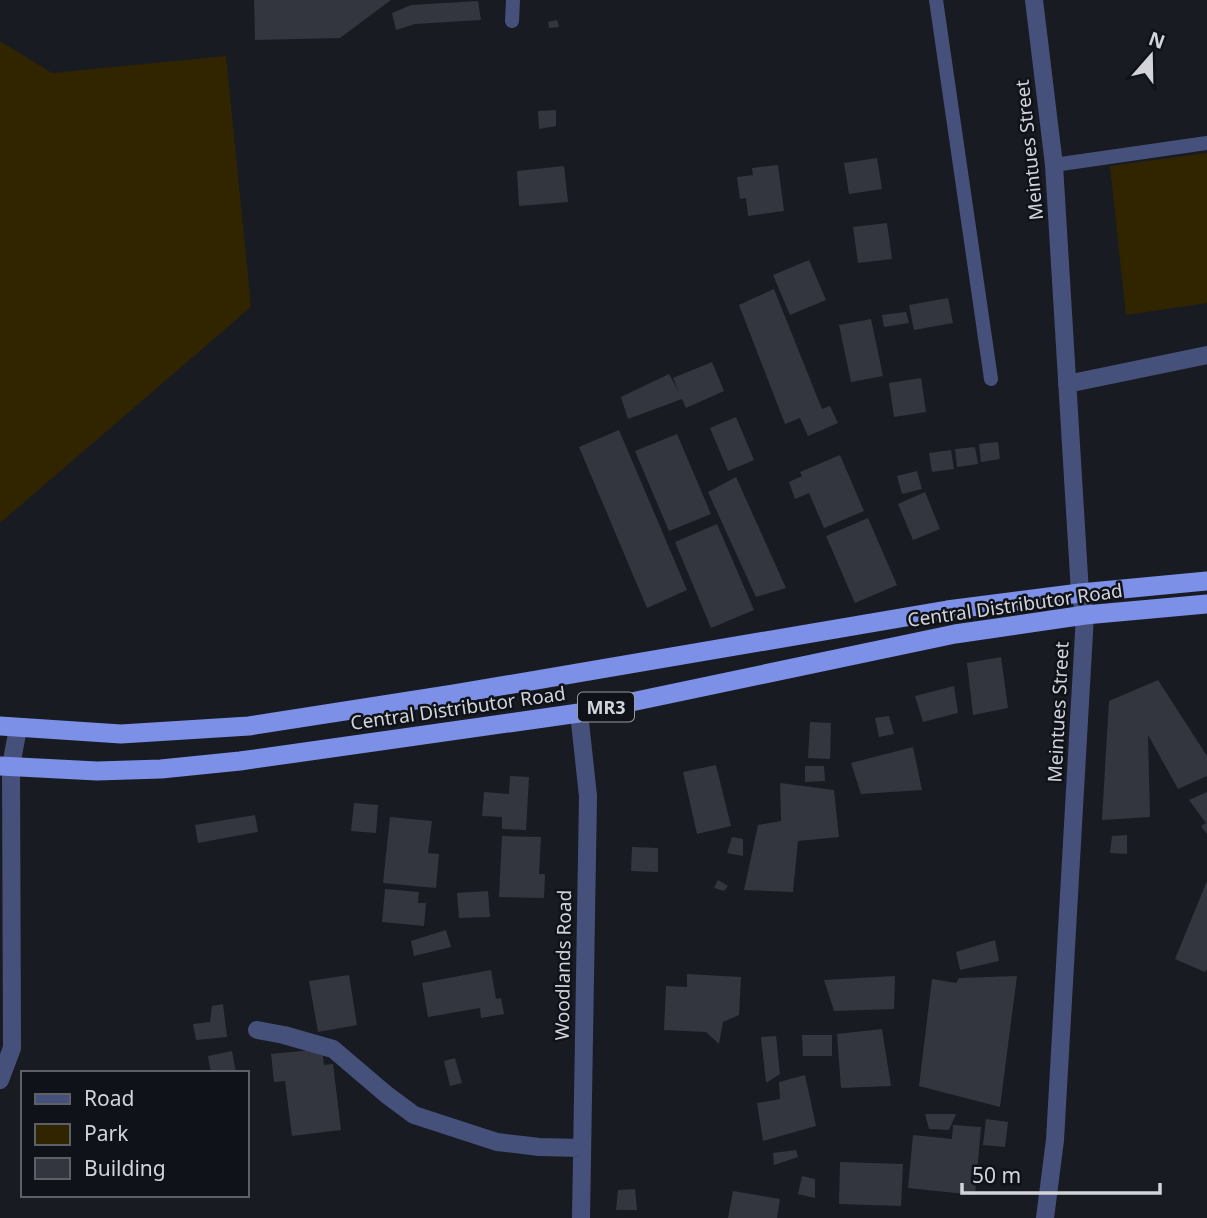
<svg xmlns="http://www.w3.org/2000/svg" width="1207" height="1218" viewBox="0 0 1207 1218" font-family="'Noto Sans',sans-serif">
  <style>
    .green { fill: #312500 }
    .building { fill: #33363e }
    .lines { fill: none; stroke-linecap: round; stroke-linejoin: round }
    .service { stroke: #46517b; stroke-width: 14 }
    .minor { stroke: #46517b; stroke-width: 18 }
    .tertiary { stroke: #46517b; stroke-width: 18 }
    .trunk { stroke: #7c90e7; stroke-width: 19 }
    .labels { text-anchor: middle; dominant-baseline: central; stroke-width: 5; stroke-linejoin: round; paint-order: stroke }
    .shield { fill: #10121a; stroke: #989aa0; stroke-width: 2 }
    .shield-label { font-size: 18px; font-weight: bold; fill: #d2d4da }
    .street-label { font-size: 19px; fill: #d2d4da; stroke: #10121a }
  </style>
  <rect width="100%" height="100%" fill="#191b23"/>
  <path class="green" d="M0 41 52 73 226 56 251 307 0 523Z
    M1207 153V303L1126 315 1110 166Z"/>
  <path class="building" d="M254 0H391L340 38 255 40Z
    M478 1 481 20 415 24 396 30 392 13 411 5Z
    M557 20 559 27 549 28 548 22Z
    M556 110V126L539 129 538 111Z
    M877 158 882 189 849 194 844 163Z
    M778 165 784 211 748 216 746 198 740 199 737 177 753 175 752 168Z
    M564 166 568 202 519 206 517 171Z
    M887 223 892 259 858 263 853 227Z
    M809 260 826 300 790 315 773 275Z
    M774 289 822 409 830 406 838 423 808 436 800 418 785 424 739 305Z
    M948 298 953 323 914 330 909 305Z
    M906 312 909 323 884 327 882 315Z
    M871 319 883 376 851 382 839 325Z
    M712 362 724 391 686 408 682 399 628 419 621 397 669 374 679 392 673 378Z
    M921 378 926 412 894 417 889 383Z
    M736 417 754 460 728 471 710 428Z
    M619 430 687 590 647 608 579 447Z
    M677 434 711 514 669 531 635 451Z
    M998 442 1000 459 981 462 979 444Z
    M975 447 978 464 957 467 955 449Z
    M951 450 954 469 932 472 929 453Z
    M840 455 864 511 824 528 809 493 795 499 789 482 802 476 800 472Z
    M917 471 922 489 902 494 897 476Z
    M736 477 786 588 756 597 708 492Z
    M925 492 940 529 913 540 898 504Z
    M868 518 897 585 855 603 826 536Z
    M717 524 754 610 711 628 675 542Z
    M1001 657 1008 708 973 715 967 663Z
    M1158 680 1207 756V776L1178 789 1148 735 1150 817 1102 820 1109 701Z
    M954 686 958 713 923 722 915 696Z
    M889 716 894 734 879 737 875 718Z
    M810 722 831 723 830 759 808 758Z
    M913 747 922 790 861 794 851 763Z
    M716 765 731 826 697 834 683 772Z
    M805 766H824L825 781 805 782Z
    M510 776 529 777 526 830 502 829V817L482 816 484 792 509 794Z
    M780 783 834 790 839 837 798 841 793 892 744 890 758 825 781 821Z
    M1207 792V834L1201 826 1206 823 1189 800Z
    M354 803 378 805 376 833 351 831Z
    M255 815 258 832 198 843 195 825Z
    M390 817 432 821 428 853 439 854 436 888 383 883Z
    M1127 835V854L1110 853 1112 836Z
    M502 836 541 837 539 874H545L544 898 499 897Z
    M732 837 743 839V856L727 853Z
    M632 847 658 848V872L631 871Z
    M718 880 728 886 724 891 714 888Z
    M1207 881V969L1205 972 1175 959Z
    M385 889 419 892 418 903H426L424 926 382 922Z
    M488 891 490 917 459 918 457 893Z
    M446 930 451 947 414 956 411 941Z
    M995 940 999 961 960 970 956 952Z
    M491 970 496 999 501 998 504 1014 481 1018 480 1008 428 1017 422 983Z
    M687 974 741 977 739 1015 723 1022 719 1044 706 1032 664 1030 666 986 687 987Z
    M349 975 357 1025 318 1032 309 981Z
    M895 976 894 1009 834 1011 824 980Z
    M1017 976 1000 1107 919 1086 932 979 956 983 959 978Z
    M223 1004 227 1037 196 1040 193 1024 210 1022 212 1006Z
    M882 1029 891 1086 841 1088 837 1034Z
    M802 1035H832V1056H803Z
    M776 1036 780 1074 766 1083 761 1037Z
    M322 1049 324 1065 333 1064 341 1130 292 1136 285 1081 274 1082 271 1054Z
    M232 1051 236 1073H211L208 1056Z
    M455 1058 462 1083 450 1086 444 1061Z
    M805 1075 816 1126 763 1141 757 1103 780 1099 779 1082Z
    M925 1114H956L949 1130 929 1129Z
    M986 1119 1008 1122 1005 1147 983 1145Z
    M953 1125 981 1127 975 1195 908 1188 913 1135 952 1139Z
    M796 1150 798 1157 774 1165 773 1153Z
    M840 1162 903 1164 901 1206 839 1204Z
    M802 1176 815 1179V1198L798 1194Z
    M635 1189 637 1210H616L618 1190Z
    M733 1191 780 1199 777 1218H728Z"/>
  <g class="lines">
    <path class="service" d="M936 0 991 379
      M512 21 513 0
      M1054 165 1207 143"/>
    <path class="minor" d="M1034 0 1054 165 1080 593
      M1067 384 1207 355
      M579 713 588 796 581 1218
      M257 1030 284 1035 333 1049 387 1095 414 1115 497 1142 539 1147 582 1148
      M0 1080 12 1048 11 766 18 728"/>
    <path class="tertiary" d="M1045 1218 1055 1140 1085 615 1080 593"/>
    <path class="trunk" d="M0 726 121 734 249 726 454 694 947 610 1080 593 1207 581
      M0 766 97 771 161 769 240 761 579 713 955 634 1085 615 1207 604"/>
  </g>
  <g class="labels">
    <rect class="shield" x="578" y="692.5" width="56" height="29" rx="5"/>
    <g class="shield-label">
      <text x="606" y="707">MR3</text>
    </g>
    <g class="street-label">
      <text transform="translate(1029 150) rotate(-96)">Meintues Street</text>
      <text transform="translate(1015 605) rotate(-8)">Central Distributor Road</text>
      <text transform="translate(458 708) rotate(-8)">Central Distributor Road</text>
      <text transform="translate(1058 712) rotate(-87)">Meintues Street</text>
      <text transform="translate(563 965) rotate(-89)">Woodlands Road</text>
    </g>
  </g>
  <rect x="21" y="1071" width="228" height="126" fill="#10121a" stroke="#5e6067" stroke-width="2"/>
  <rect x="35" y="1094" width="35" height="10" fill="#46517b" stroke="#5e6067" stroke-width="2"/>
  <text x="84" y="1106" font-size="21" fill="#d2d4da">Road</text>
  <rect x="35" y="1124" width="35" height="21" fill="#312500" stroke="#5e6067" stroke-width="2"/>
  <text x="84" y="1141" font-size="21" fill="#d2d4da">Park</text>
  <rect x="35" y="1158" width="35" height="21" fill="#33363e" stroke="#5e6067" stroke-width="2"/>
  <text x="84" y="1176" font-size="21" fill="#d2d4da">Building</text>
  <g transform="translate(1151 56) rotate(20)" stroke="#10121a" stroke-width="5" paint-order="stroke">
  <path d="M0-5L12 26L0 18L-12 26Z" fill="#d2d4da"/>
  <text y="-10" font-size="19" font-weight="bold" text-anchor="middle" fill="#d2d4da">N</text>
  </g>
  <path d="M962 1183v10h198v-10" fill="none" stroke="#d2d4da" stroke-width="3.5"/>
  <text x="972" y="1183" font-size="21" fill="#d2d4da" stroke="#10121a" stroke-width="5" paint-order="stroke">50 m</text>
</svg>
